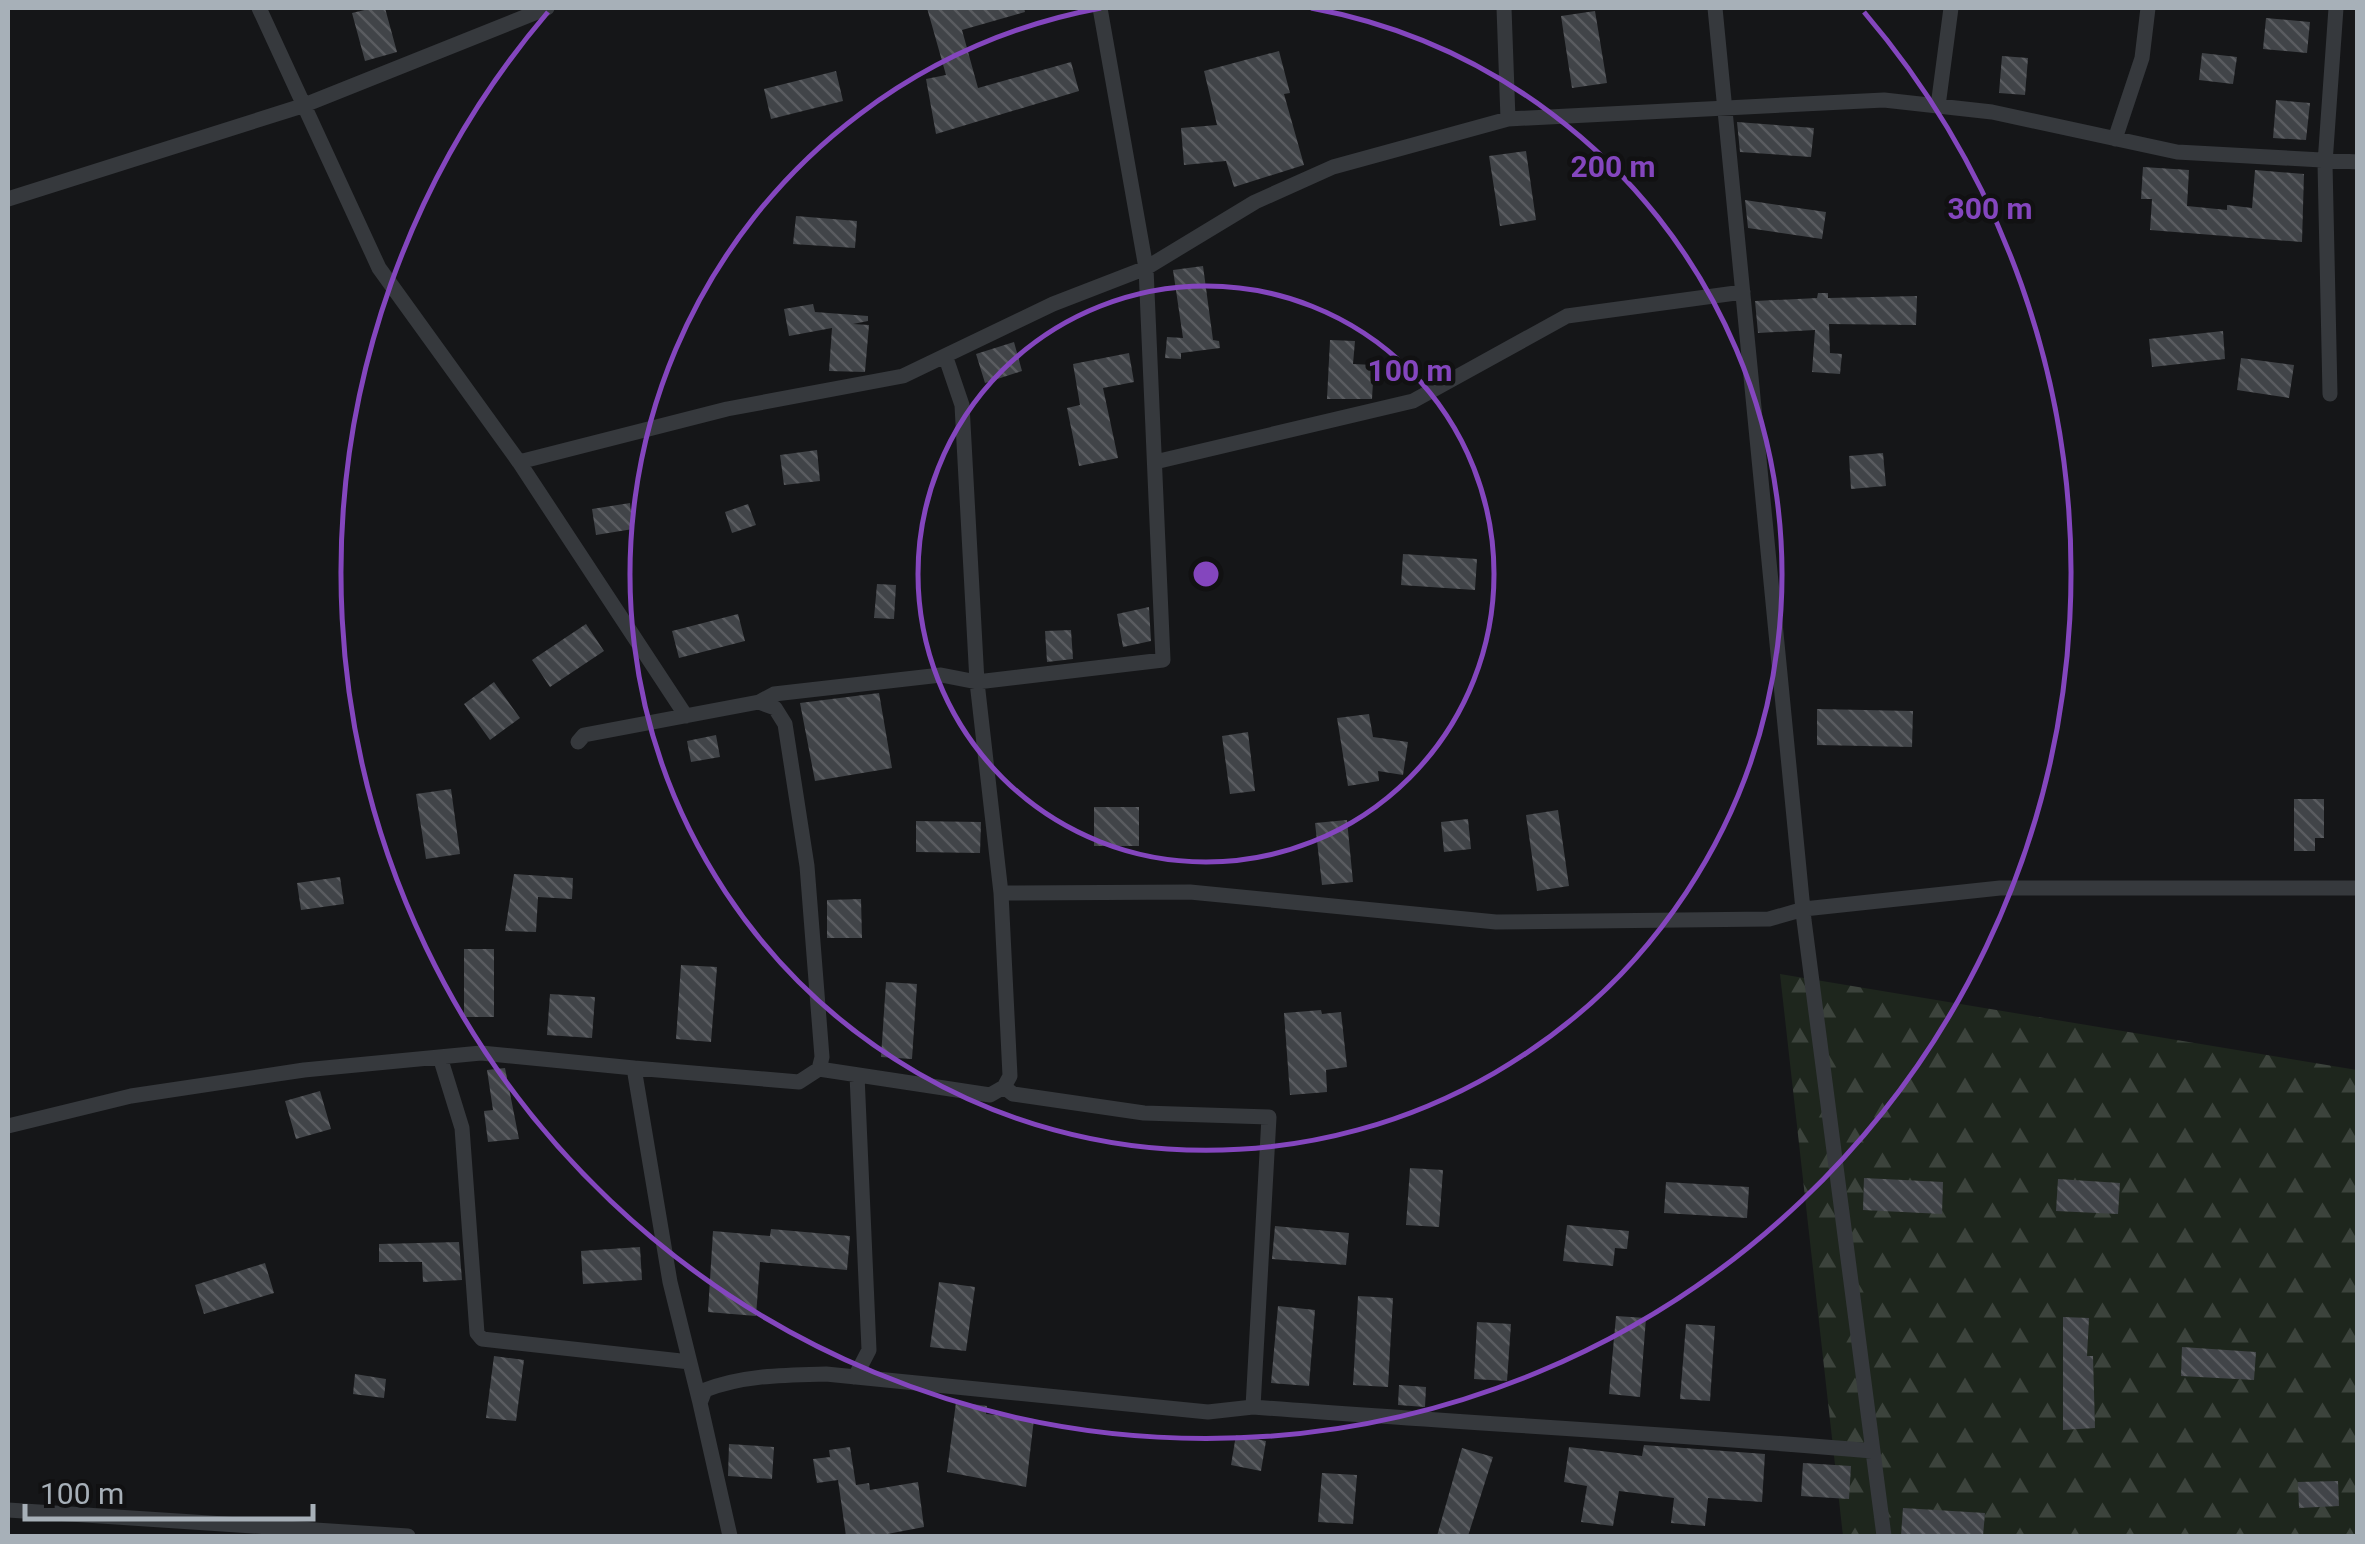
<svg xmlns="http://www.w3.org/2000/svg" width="2365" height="1544" viewBox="0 0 2365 1544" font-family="Roboto,sans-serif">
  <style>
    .forest { fill: url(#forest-firs) }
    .building { fill: url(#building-back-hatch) }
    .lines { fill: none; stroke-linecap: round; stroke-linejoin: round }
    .street { stroke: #36393d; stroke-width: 15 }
    .ring { fill: none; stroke: #8446be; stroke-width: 5 }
    .centre { fill: #8446be; stroke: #111112; stroke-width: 5 }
    .ring-label { font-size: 30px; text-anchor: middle; font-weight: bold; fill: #8446be; stroke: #111112; stroke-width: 9; stroke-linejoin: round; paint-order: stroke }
  </style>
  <defs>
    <pattern id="forest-firs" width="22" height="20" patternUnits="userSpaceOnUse" patternTransform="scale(2.5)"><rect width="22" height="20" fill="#1e261d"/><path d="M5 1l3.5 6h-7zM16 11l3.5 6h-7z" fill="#3c433c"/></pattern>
    <pattern id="building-back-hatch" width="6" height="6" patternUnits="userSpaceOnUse" patternTransform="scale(2.5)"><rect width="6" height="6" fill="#414448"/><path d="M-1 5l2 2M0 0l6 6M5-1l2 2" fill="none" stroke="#5a5c60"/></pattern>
  </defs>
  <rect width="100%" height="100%" fill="#151618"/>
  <path class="forest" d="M1780 974 2357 1070V1536H1843Z"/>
  <path class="building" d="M373 8H385L397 52 365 61 352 13Z
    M927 8H1024L1025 12 962 30 978 88 1071 62 1079 91 936 134 926 79 946 75Z
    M1595 11 1607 83 1572 88 1561 16Z
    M2266 18 2310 22 2307 53 2263 49Z
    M1279 51 1290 93 1284 94 1304 165 1234 187 1226 161 1184 165 1181 128 1217 125 1204 71Z
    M2202 53 2237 57 2233 84 2199 80Z
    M2002 56 2028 58 2025 95 1999 93Z
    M836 71 843 101 771 119 764 89Z
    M2276 100 2310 103 2306 140 2273 138Z
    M1737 122 1814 128 1811 157 1740 152Z
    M1526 151 1536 220 1500 226 1489 156Z
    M2143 167 2189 170 2187 206 2227 210V205L2252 208 2255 170 2304 174 2302 242 2150 230 2152 199H2141Z
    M1745 200 1826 212 1822 239 1748 228Z
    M796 216 857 221 855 248 793 244Z
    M1203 266 1213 340 1219 341 1220 348 1181 353V359L1165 358 1167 337 1183 338 1173 270Z
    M1818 293H1828V298L1917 296 1916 325 1829 324 1830 353 1842 354 1840 374 1812 372 1815 330 1758 333 1755 301 1817 298Z
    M813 304 815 312 868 316V321L853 324 869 325 865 372 829 371 832 328 789 336 784 309Z
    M2223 331 2225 359 2152 367 2149 339Z
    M1330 340 1355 341 1353 364 1374 365 1372 399H1327Z
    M1014 342 1022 371 985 383 976 354Z
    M1129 353 1134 382 1103 388 1118 458 1079 466 1067 408 1080 405 1073 364Z
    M2241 358 2294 365 2289 398 2237 390Z
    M817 450 820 481 784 485 780 455Z
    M1883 453 1886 486 1851 489 1849 456Z
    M630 503 633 529 596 535 592 509Z
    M748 504 756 525 732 533 725 512Z
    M1403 554 1477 559 1475 590 1401 585Z
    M877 584 896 585 894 619 874 618Z
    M1149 607 1151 641 1123 647 1117 614Z
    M738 614 745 641 679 658 672 631Z
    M586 624 604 651 550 687 532 660Z
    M1071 630 1073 659 1047 662 1045 631Z
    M494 682 520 718 490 740 464 704Z
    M879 693 892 768 815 781 800 703Z
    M1817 709 1913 711 1912 747 1817 745Z
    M1369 714 1373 737 1408 742 1403 775 1378 771 1379 781 1348 786 1337 718Z
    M1248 732 1255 791 1230 794 1222 736Z
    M716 735 720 757 691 762 687 741Z
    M451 789 460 854 426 859 416 794Z
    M2294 799H2324V838H2315V851H2294Z
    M1094 807H1139V846H1094Z
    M1558 810 1569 886 1537 891 1526 815Z
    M1468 819 1471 849 1444 852 1441 822Z
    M1347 820 1353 882 1322 885 1315 823Z
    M916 821 981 822 980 853 916 852Z
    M514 874 573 878 572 899 538 897 536 932 505 931Z
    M340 877 344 904 301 910 297 883Z
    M861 899 862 938H827V900Z
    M464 949H494V1017H464Z
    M681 965 717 967 711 1042 676 1039Z
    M886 982 917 984 912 1059 881 1057Z
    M550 994 595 997 592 1038 547 1035Z
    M1321 1010 1322 1014 1341 1012 1347 1067 1326 1070 1327 1092 1290 1095 1284 1013Z
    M505 1068 519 1139 488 1142 484 1111 493 1110 487 1070Z
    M320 1091 331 1129 296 1139 285 1101Z
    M1410 1168 1443 1170 1439 1227 1406 1225Z
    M1864 1178 1943 1182 1942 1214 1863 1210Z
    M2058 1179 2120 1183 2118 1214 2056 1211Z
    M1666 1182 1749 1187 1747 1218 1664 1213Z
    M1567 1225 1629 1231 1627 1249 1615 1248 1613 1266 1563 1261Z
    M1275 1226 1349 1233 1346 1265 1272 1259Z
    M771 1229 850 1236 847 1270 760 1262 756 1316 708 1312 713 1231 770 1236Z
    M459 1242 462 1280 423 1282 422 1262H379V1244Z
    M640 1247 642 1280 583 1284 581 1251Z
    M265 1263 274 1293 204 1314 195 1285Z
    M939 1282 975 1287 966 1351 930 1347Z
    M1358 1296 1393 1298 1388 1387 1353 1385Z
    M1278 1306 1315 1310 1309 1386 1271 1383Z
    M1616 1316 1646 1318 1640 1397 1609 1394Z
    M2063 1317 2089 1318 2087 1356H2093L2095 1428 2063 1430Z
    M1477 1322 1511 1324 1507 1381 1474 1379Z
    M1686 1324 1715 1326 1710 1401 1680 1399Z
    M2182 1347 2256 1352 2254 1380 2181 1376Z
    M494 1356 524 1360 516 1421 486 1418Z
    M355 1374 386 1379 384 1398 353 1394Z
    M1399 1385 1426 1387 1425 1407 1398 1405Z
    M956 1402 987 1406 986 1414 1034 1419 1026 1487 947 1472Z
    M1236 1435 1266 1441 1261 1471 1231 1465Z
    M729 1444 774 1447 772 1479 728 1476Z
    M1644 1445 1765 1454 1762 1502 1708 1498 1705 1526 1671 1523 1674 1498 1619 1491 1613 1526 1581 1522 1587 1486 1564 1482 1569 1447 1642 1456Z
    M850 1447 856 1485 869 1483 870 1490 918 1482 924 1527 877 1536H846L838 1480 817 1483 813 1459 830 1457 829 1450Z
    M1462 1448 1493 1457 1468 1536H1437Z
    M1803 1463 1851 1466 1849 1499 1801 1496Z
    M1322 1473 1357 1475 1353 1524 1318 1522Z
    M2338 1481 2339 1506 2299 1508 2298 1482Z
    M1903 1508 1985 1513 1983 1536H1901Z"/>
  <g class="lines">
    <path class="street" d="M259 8 379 268 519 462 686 716
      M1504 8 1508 119
      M1715 8 1804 920 1884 1536
      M1938 106 1951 8
      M2115 139 2142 58 2148 8
      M8 199 302 106 547 8
      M2330 394 2325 163 2336 8
      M519 462 727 409 903 376 1053 304 1146 268 1255 202 1333 167 1508 119 1884 100 1992 112 2177 152 2358 162
      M1155 462 1413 401 1567 316 1743 292
      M759 702 774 694 941 675 977 682 1163 660 1146 268 1100 8
      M578 742 584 735 759 702 775 708 785 724 807 866 822 1057 819 1069 799 1082 634 1068
      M1001 893 1190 892 1496 922 1769 919 1804 909 2000 888H2358
      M440 1057 462 1128 477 1333 482 1339 690 1362
      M819 1069 990 1095 1004 1087 1010 1076 1001 893 977 682 962 405 946 358
      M1004 1087 1013 1094 1144 1113 1269 1117 1253 1407
      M8 1126 131 1096 304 1070 481 1053 634 1068 670 1282 700 1403
      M855 1377 869 1350 857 1075
      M8 1510 408 1536
      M730 1536 700 1403 705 1390C744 1375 785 1375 826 1374L1208 1412 1253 1407C1460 1423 1666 1433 1872 1451"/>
  </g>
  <g class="ring">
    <circle cx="1206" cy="574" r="288"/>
    <path d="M1311 8A576 576 0 1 1 1101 8"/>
    <path d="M1864 12A865 865 0 1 1 548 12"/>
  </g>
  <circle cx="1206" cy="574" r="15" class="centre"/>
  <g class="ring-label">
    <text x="1613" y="177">200 m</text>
    <text x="1990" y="219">300 m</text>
    <text x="1410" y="381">100 m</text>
  </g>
  <rect width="2365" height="1544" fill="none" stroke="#a7b0b8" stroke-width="20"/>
  <path d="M25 1504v15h288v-15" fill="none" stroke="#a7b0b8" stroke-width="5"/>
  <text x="40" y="1504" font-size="30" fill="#a7b0b8" stroke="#111112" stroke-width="8" paint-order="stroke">100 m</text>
</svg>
